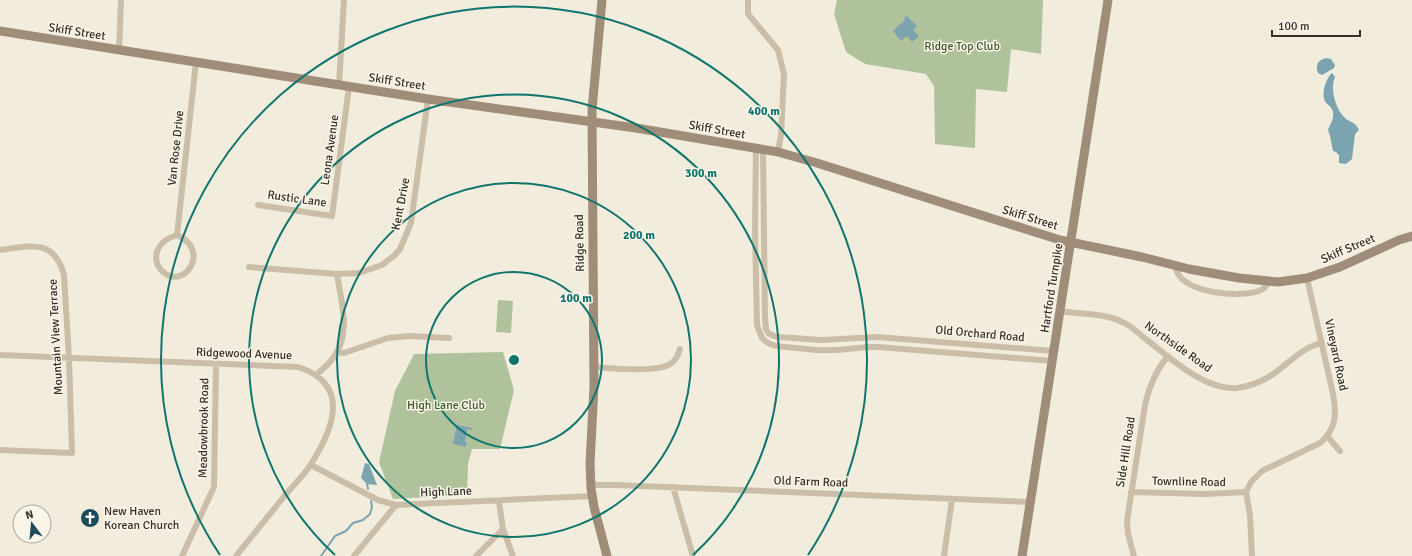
<svg xmlns="http://www.w3.org/2000/svg" width="1412" height="556" viewBox="0 0 1412 556" font-family="Signika,sans-serif">
  <style>
    .green { fill: #afc29c }
    .water { fill: #7ba4b0 }
    .lines { fill: none; stroke-linecap: round; stroke-linejoin: round }
    .stream { stroke: #7ba4b0; stroke-width: 2 }
    .street { stroke: #cbbea8; stroke-width: 6 }
    .secondary { stroke: #9f8d7a; stroke-width: 9 }
    .ring { fill: none; stroke: #0f766e; stroke-width: 2 }
    .labels { text-anchor: middle; dominant-baseline: central; stroke-width: 3; stroke-linejoin: round; paint-order: stroke }
    .street-label { font-size: 12px; fill: #383028; stroke: #faf5e9 }
    .park-label { font-size: 12px; fill: #3f562c; stroke: #faf5e9 }
    .poi-label { font-size: 12px; fill: #383028; stroke: #faf5e9; text-anchor: start }
    .centre { fill: #0f766e; stroke: #faf5e9; stroke-width: 2 }
    .ring-label { font-size: 12px; text-anchor: middle; font-weight: bold; fill: #0f766e; stroke: #faf5e9; stroke-width: 3; stroke-linejoin: round; paint-order: stroke }
  </style>
  <rect width="100%" height="100%" fill="#f2ecdd"/>
  <path class="green" d="M837 0H1043L1041 54 1011 49 1007 92 976 89 975 148 935 144 934 86 926 74 865 64 846 52 834 14Z
    M498 300 513 301 511 333 496 332Z
    M503 352 514 390 500 449H472L468 464 467 495 393 499 379 462 395 391 414 354Z"/>
  <path class="water" d="M907 16 917 26 913 30 919 36 912 42 907 36 901 41 893 31 905 20 904 18Z
    M1326 58 1331 59 1335 65 1334 68 1322 75 1318 73C1315 65 1318 60 1326 58Z
    M1332 73 1335 77C1330 88 1335 107 1343 116 1346 120 1349 120 1353 123 1356 124 1358 128 1359 130L1355 134 1352 159 1346 164 1339 163V155L1336 152 1333 151 1330 136 1328 130C1330 124 1334 120 1333 112 1332 107 1329 106 1326 103 1320 96 1326 78 1332 73Z
    M457 425 472 428V430L467 429 465 442 467 443 466 447 453 444Z
    M365 463 369 464 377 485 367 484 361 478Z"/>
  <g class="lines">
    <path class="stream" d="M367 484 368 489
      M321 556 335 536 346 531 353 523 363 520 370 514 372 507 371 501"/>
    <path class="street" d="M748 0V14L778 50 784 74 781 135 778 152
      M119 51 121 0
      M339 85 344 0
      M756 148 755 230 757 325 762 338 768 343 776 346 816 350H837L868 347H878L1052 361
      M763 149 765 317 766 329 768 333 774 336 779 337 821 340 877 337 1053 351
      M258 205 332 216 349 87
      M177 235 196 62
      M177 235C213 251 182 293 161 270 157 265 155 258 157 252 160 242 168 238 177 235Z
      M0 250C30 246 54 238 64 275L69 358 72 453 0 450
      M1176 266C1175 293 1245 300 1263 289 1266 287 1267 284 1268 281
      M249 267 337 274 359 273 382 265 395 255 400 249 411 223 428 99
      M1059 311C1080 314 1104 313 1122 322 1130 325 1136 331 1142 336 1167 355 1204 391 1237 388 1251 386 1264 381 1276 372 1291 361 1303 347 1322 343
      M337 352 344 353 388 338 409 336 449 338
      M0 355 298 367C351 384 334 428 311 464 304 476 291 487 282 499 267 518 251 537 236 556
      M593 367C611 368 656 373 670 364 676 361 678 355 680 349
      M316 375C322 370 328 365 333 358 352 334 341 301 337 274
      M1327 436 1340 451
      M311 465 378 500 396 505 592 496
      M591 485H615L1030 502
      M673 487 693 556
      M1131 492 1205 494 1246 492
      M503 529 513 556
      M182 556 214 487 216 364
      M354 556 396 505
      M476 556 503 529 499 502
      M944 556 952 499
      M1134 556 1128 534 1127 521 1145 405C1149 387 1156 370 1168 356
      M1252 556 1250 515 1246 492 1251 482 1262 471 1320 443C1336 429 1337 415 1333 394L1307 278"/>
    <path class="secondary" d="M602 0 592 110 594 386 590 464 591 488 594 507 607 556
      M0 31 428 99 636 128 778 152 817 163 1060 240 1142 257 1189 269 1239 278 1278 282 1307 278 1340 267 1399 240 1412 236
      M1022 556 1108 0"/>
  </g>
  <g class="ring">
    <circle cx="514" cy="360" r="88"/>
    <circle cx="514" cy="360" r="177"/>
    <path d="M335 555A265 265 0 1 1 693 555"/>
    <path d="M220 555A353 353 0 1 1 808 555"/>
  </g>
  <defs>
    <symbol id="church-disc" viewBox="-11 -11 22 22"><circle r="9.5" fill="#1d4b5a" stroke="#faf5e9"/><path d="M-1.2-6h2.4v3.5h3.3v2.4h-3.3V6h-2.4V-.1h-3.3v-2.4h3.3Z" fill="#fff"/></symbol>
  </defs>
  <g fill-rule="evenodd">
    <use href="#church-disc" x="79" y="507" width="22" height="22"/>
  </g>
  <g class="labels">
    <g class="street-label">
      <text transform="translate(77 32) rotate(9)">Skiff Street</text>
      <text transform="translate(397 82) rotate(9)">Skiff Street</text>
      <text transform="translate(717 130) rotate(10)">Skiff Street</text>
      <text transform="translate(176 148) rotate(-84)">Van Rose Drive</text>
      <text transform="translate(330 150) rotate(-82)">Leona Avenue</text>
      <text transform="translate(297 199) rotate(8)">Rustic Lane</text>
      <text transform="translate(401 204) rotate(-79)">Kent Drive</text>
      <text transform="translate(1030 218) rotate(17)">Skiff Street</text>
      <text transform="translate(580 243) rotate(-91)">Ridge Road</text>
      <text transform="translate(1348 249) rotate(-23)">Skiff Street</text>
      <text transform="translate(1052 288) rotate(-81)">Hartford Turnpike</text>
      <text transform="translate(980 334) rotate(5)">Old Orchard Road</text>
      <text transform="translate(56 337) rotate(-93)">Mountain View Terrace</text>
      <text transform="translate(1178 347) rotate(35)">Northside Road</text>
      <text transform="translate(244 354) rotate(2)">Ridgewood Avenue</text>
      <text transform="translate(1336 355) rotate(78)">Vineyard Road</text>
      <text transform="translate(204 428) rotate(-89)">Meadowbrook Road</text>
      <text transform="translate(1126 452) rotate(-81)">Side Hill Road</text>
      <text transform="translate(811 482) rotate(2)">Old Farm Road</text>
      <text transform="translate(1189 482) rotate(1)">Townline Road</text>
      <text transform="translate(446 492) rotate(-2)">High Lane</text>
    </g>
    <g class="park-label">
      <text x="962" y="46">Ridge Top Club</text>
      <text x="446" y="405">High Lane Club</text>
    </g>
    <g class="poi-label">
      <text x="104" y="511">New Haven<tspan x="104" dy="14">Korean Church</tspan></text>
    </g>
  </g>
  <circle cx="514" cy="360" r="6" class="centre"/>
  <g class="ring-label">
    <text x="764" y="115">400 m</text>
    <text x="701" y="177">300 m</text>
    <text x="639" y="239">200 m</text>
    <text x="576" y="302">100 m</text>
  </g>
  <g transform="translate(32 524) rotate(344)"><circle r="19" fill="#faf5e9" stroke="#aca69c"/>
  <path d="M0-3L7 15L0 10L-7 15Z" fill="#1d4b5a"/>
  <text y="-6" font-size="11" font-weight="bold" text-anchor="middle" fill="#383028">N</text>
  </g>
  <path d="M1272 30v6h88v-6" fill="none" stroke="#383028" stroke-width="2"/>
  <text x="1278" y="30" font-size="12" fill="#383028" stroke="#faf5e9" stroke-width="3" paint-order="stroke">100 m</text>
</svg>
